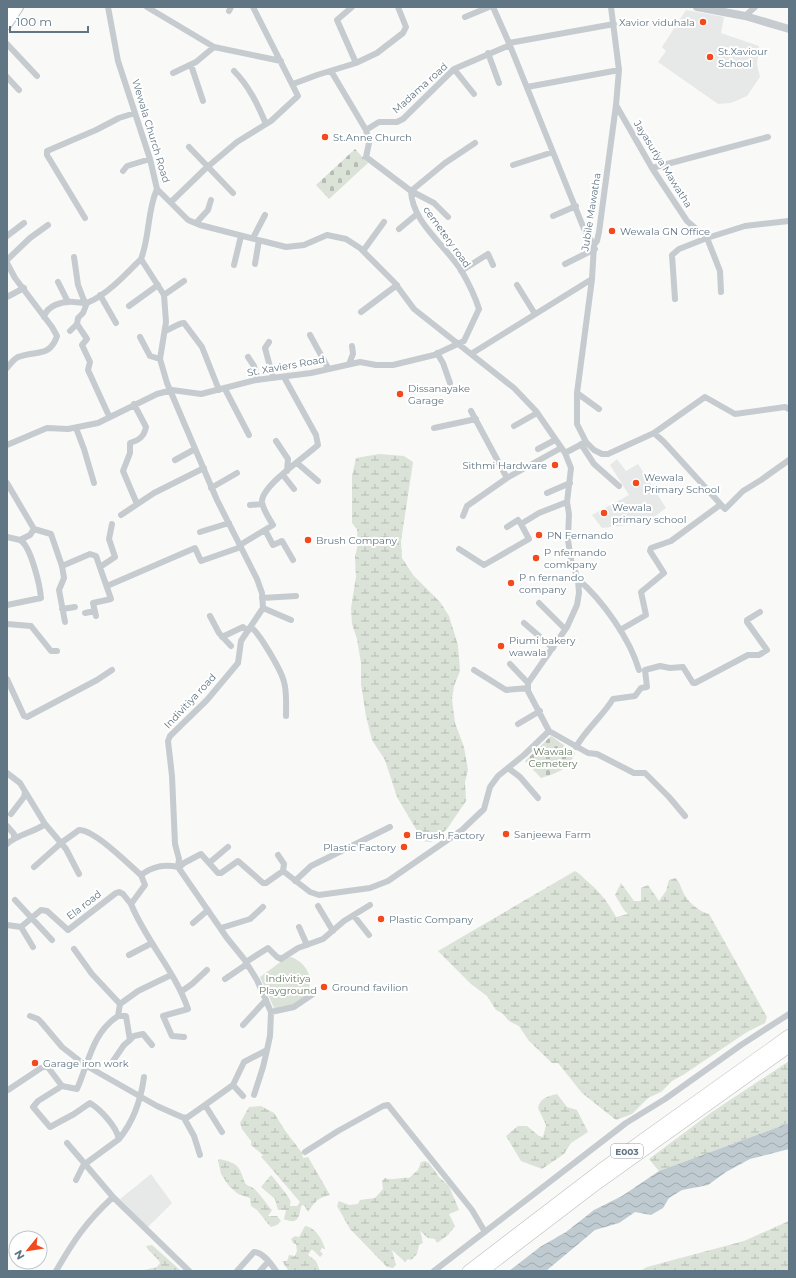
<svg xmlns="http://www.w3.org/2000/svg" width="796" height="1278" viewBox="0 0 796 1278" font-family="Montserrat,sans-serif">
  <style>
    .built { fill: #e7e8e8 }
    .wetland { fill: url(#wetland-marsh) }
    .cemetery { fill: url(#cemetery-stones) }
    .park { fill: #dbe2d7 }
    .water { fill: url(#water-waves) }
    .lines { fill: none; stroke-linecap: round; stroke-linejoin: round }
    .trunk-casing { stroke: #bbbfc2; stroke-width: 12 }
    .motorway-casing { stroke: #bbbfc2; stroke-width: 12 }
    .minor { stroke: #c6cbcf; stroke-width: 6 }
    .tertiary { stroke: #c6cbcf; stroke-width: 8 }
    .trunk { stroke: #fff; stroke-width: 10 }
    .motorway { stroke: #fff; stroke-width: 11 }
    .poi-dot { fill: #f3491c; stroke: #fff; stroke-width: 1.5 }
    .labels { text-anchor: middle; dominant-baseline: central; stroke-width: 4; stroke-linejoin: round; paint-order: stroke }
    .shield { fill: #fff; stroke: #909fa9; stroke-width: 1 }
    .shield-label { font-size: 9px; font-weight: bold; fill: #617684 }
    .poi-label { font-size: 10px; fill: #617684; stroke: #fff; text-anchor: start }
    .street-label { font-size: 10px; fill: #617684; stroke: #fff }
    .park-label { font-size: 10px; fill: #667b61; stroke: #fff }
  </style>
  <defs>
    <pattern id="wetland-marsh" width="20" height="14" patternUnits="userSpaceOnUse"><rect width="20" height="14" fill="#dbe2d7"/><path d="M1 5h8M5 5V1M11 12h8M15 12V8" fill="none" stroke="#b5bcb4"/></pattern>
    <pattern id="cemetery-stones" width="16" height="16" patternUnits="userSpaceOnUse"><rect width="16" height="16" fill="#dbe2d7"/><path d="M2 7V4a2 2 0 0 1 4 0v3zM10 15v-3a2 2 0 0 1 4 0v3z" fill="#b5bcb4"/></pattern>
    <pattern id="water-waves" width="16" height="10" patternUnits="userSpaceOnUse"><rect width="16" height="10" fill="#bfcbd0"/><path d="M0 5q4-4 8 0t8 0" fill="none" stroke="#9fa9ae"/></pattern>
  </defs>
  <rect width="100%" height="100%" fill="#f9f9f7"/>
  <path class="built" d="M686 10 724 17 721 33 759 46 757 64 760 77 747 96 731 103 718 104 658 62 666 51 662 47Z
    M617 459 626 471 638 464 666 508 646 523 602 528 592 515 629 495 610 465Z
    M151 1174 172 1203 147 1228 120 1199Z"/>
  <path class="wetland" d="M379 454 404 456 413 462 401 541 402 558 413 575 440 602 449 616 458 645 460 671 454 686 452 699 455 723 464 747 468 770 465 782 466 801 447 829 431 842 423 841 397 797 385 760 372 740 366 716 361 684V663L357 639 352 624 351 608 356 577 355 557 358 544 357 529 352 523V476L356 458Z
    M575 871C581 874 583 878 587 881 601 893 607 901 616 917L628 914 624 910 615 895 621 883 634 901H641V888L648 885 659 901 666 891 669 880 675 878C680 882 680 886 683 892 687 901 699 912 709 914L767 1017 765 1023 747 1032 683 1075 672 1081 661 1092 648 1098 632 1114 616 1120 582 1093 558 1063H552L529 1041 519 1026 509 1021 502 1013 496 1010 487 996 471 984 438 951Z
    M789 1061V1123L659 1171 649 1159 712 1112Z
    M557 1094 567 1107 577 1110 588 1132 571 1143 564 1154 542 1169 521 1161 506 1136 518 1126H527L539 1136 543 1137 546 1125 538 1108C540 1098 548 1096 557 1094Z
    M261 1106 274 1113 284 1129 302 1153 303 1158 308 1157 330 1195C317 1198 315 1202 308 1212L304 1205 301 1206C299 1218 298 1225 284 1219L286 1210H278L275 1199 261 1187 271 1175C273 1177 290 1198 290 1200 291 1202 290 1204 290 1206H297L300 1202 265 1161 261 1157 263 1155 251 1145V1141L242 1129 240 1123 249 1107Z
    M220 1159C239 1164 239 1166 245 1183 247 1186 250 1186 253 1188 258 1191 268 1206 272 1210L268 1216H277L281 1221 277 1225 271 1227 269 1225 257 1210 251 1206 250 1198 238 1194 229 1186 221 1174 218 1160Z
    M425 1161 429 1163 439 1177 449 1186 459 1210 449 1214 455 1226 448 1235 437 1243 435 1239 428 1238 420 1231 423 1243 419 1245 417 1254 411 1260 408 1259 405 1262 392 1250 396 1265 393 1268 387 1267 350 1229 337 1206 339 1201 349 1205 358 1204 360 1200 375 1198 383 1189 382 1181 385 1178C394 1181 400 1177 409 1178L418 1170 421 1162Z
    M789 1221V1271H640L647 1267 744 1241Z
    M305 1226C315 1227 323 1240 325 1249L322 1248 320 1251 323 1254 320 1257 313 1250H311L308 1255 316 1261 320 1271 288 1270 282 1261H287L289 1255 295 1256 297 1251 296 1244 293 1243 291 1239 295 1236 299 1237Z
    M152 1245 181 1271H140L157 1267 160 1263C157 1256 149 1253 146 1246Z"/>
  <path class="cemetery" d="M355 149 368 163 329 199 316 185Z
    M551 736 575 753C568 770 557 773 541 778L525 761Z"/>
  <path class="park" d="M291 957C325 971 309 1012 274 1008L260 977 286 958Z"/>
  <path class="water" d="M789 1123V1149L750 1159 726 1172 708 1185 682 1190 669 1198 663 1208 651 1215 635 1212 619 1223 595 1230 546 1271H509L540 1247 566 1232 594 1210 622 1196 659 1171Z"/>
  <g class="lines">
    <defs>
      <path id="trunk" d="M7 11 9 7
        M7 24 18 7"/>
      <path id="motorway" d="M468 1271 600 1170 789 1035
        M483 1271 597 1184 789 1047"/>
    </defs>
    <use href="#trunk" class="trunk-casing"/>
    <use href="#motorway" class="motorway-casing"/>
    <path class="minor" d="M108 7 118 61 150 159 157 189 188 220 200 225 286 247 304 245 327 235 346 239 360 248 394 282 414 309 514 388 536 411 565 453 571 468 567 502 569 514 568 540 571 560 578 579 579 593 577 605 567 627 528 683V691L549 731
      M147 7 214 47 281 61
      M352 7 337 20 356 63
      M493 7 509 43 584 229 594 245
      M611 7 619 70 616 105 599 232 597 241 594 245 592 279 577 393V424L586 442 594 450 602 454H608L654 433 705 397 735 414 785 407 789 409
      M229 11 231 7
      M745 16 755 7
      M465 17 489 7
      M509 43 614 24
      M7 44 37 76
      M488 53 499 83
      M191 65 203 101
      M454 69 474 94
      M234 71C249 86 258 105 266 124
      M173 73 196 62 214 47
      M7 77 19 90
      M293 84 317 75 356 63 377 53 403 33 406 27 398 7
      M527 87 619 70
      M616 105 652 168 687 221 707 238 745 226 789 221
      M366 130 379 122H397L403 119 454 69 510 45
      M189 147 233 193
      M513 165 553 152
      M652 168 768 137
      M123 171 127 166 150 159
      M157 189C147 211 150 236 141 259L164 295 166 322 160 359 167 383 217 500 257 579 262 593 263 608 241 641 238 663 207 700 170 736 168 741 172 776 175 844 179 859 178 867 227 938 244 959 257 980 271 1012 270 1036 267 1050 244 1062 233 1085 205 1105 222 1132
      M171 202 205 169 237 142 271 121 298 96 253 7
      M553 216 576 206
      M448 217 434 203 411 191 445 163 475 143
      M85 218 47 155V151L96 130 119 118 135 113
      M196 223 208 210 211 200
      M399 229 417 214
      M7 236 24 223
      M253 238 265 215
      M363 251 384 222
      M74 257 78 285 85 303
      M7 260 30 238 48 225
      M7 263 15 278 52 327 57 336C50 358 35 350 18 357 14 359 10 364 7 368
      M255 264 259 240
      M565 264 595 249
      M234 265 241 236
      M461 271 488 254 493 265
      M58 282 68 302
      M517 285 535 314
      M100 295 116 323
      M164 295 184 281
      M7 297 24 288
      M675 299 672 255 679 249 707 238 720 271 721 292
      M129 306 158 285
      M361 312 397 285
      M44 317C47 305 63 301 74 302 79 302 85 304 89 302 108 294 127 273 141 259
      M77 324 87 339 82 345 90 362 88 370 109 416
      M70 331 77 324 78 318 83 313 87 303
      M165 331C172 329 178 323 184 323L202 347 219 390
      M310 335 328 368
      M140 337 150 356 160 359
      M269 342 265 348 273 378
      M437 353 443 363 450 383
      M471 354 592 279
      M248 357 254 366 258 380
      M349 364 353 354 352 346
      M225 389 249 435
      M577 393 599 409
      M134 404 146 427C144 437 139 440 130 443V453L123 471 137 504
      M471 411 507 478 561 448
      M514 426 537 413
      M76 428 84 449 94 483
      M434 428 476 419
      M654 433 664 442 725 509 743 491 761 480 789 460
      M276 441 288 459 287 471
      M581 444 594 464 619 486
      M7 445 47 428 68 429 98 423 157 394 172 390 201 394 256 380 311 373 360 362 376 365H393L434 355 464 341 479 309C475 296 468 282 461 270 445 245 412 222 411 191L366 157 369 143 366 130 331 71
      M538 449 555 440
      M565 453 584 443
      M175 460 195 449
      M297 463 318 481
      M283 475 294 489
      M7 483 34 529 30 535 20 540C31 546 40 586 41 598L7 605
      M211 488 237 473
      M547 493 570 483
      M250 505 262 504
      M121 515 154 493 204 468
      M463 516 467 506 507 478
      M507 527 518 520 521 524 539 513 567 502
      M34 529 51 534 62 566 64 578 59 590 65 622
      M265 530 273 545 282 541 293 560
      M200 532 229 523
      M7 537 20 540
      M240 545 273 525C269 518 263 510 262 502 261 486 305 457 318 445L316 435 284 377
      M459 549 484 565 529 539 521 524
      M62 566 90 554 96 556 111 599 93 603 96 616
      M100 567 115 557 109 539 112 524
      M578 579C603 601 630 639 639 670
      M107 586 195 548 201 561 241 547
      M262 598 296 596
      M539 603 565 629
      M263 608 291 620
      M62 609 75 607
      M85 613 95 611
      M210 616 219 633 231 646
      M524 623 553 648
      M7 624 31 626 51 651H57
      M250 627C258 630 282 672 284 682 287 692 286 705 286 716
      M620 630 646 615 641 592 664 573 650 551 651 548 671 541 720 505
      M222 637 243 627 248 631
      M510 664 528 683
      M474 670 506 690 528 688
      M7 679 24 716 27 717 97 680 112 670
      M518 724 540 711
      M549 731 588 753 597 754 634 773H645L669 797 685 816
      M576 747C586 729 602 717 613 699L635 696 641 688 647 687 645 670 660 666 670 668 683 667 693 683H695L748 655H759L767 650 747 622V620L760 612
      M508 768 520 777 538 798
      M7 773 20 783 45 824 61 843 79 830C95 830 128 864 141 875L145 885 131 904C146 941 175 971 188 1009L163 1016 172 1036 184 1037
      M11 814 24 797 25 792
      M7 826 14 834V838
      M7 844C18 834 33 833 45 824
      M278 855 284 864 283 871
      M209 863 228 847
      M34 867 61 843 66 849 79 874
      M179 868 184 863 201 854 218 873H221L238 861 263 883H266L283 871 310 892 319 895 370 888 388 881 462 830 484 809 490 787 498 776 524 755 549 731
      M141 875C153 866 164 864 178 867
      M295 881 311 866 390 827
      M15 900 52 940
      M318 906 333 931
      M354 916 369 935
      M193 923 208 910
      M7 925 21 927 41 910 47 911 68 930 116 893 119 892 123 894 131 904
      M21 927 33 947
      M299 927 307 945
      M221 928 250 919 263 907
      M74 949 92 974 120 1004
      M129 955 152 943
      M246 962 268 948 277 957 281 959 298 948 323 939 344 921 370 905
      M225 979 247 964
      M182 991 192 984 207 970
      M271 1012 294 1007 313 994
      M30 1016 38 1019 41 1022 62 1047 85 1065 157 1106 184 1118 188 1117 205 1105
      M118 1016H126L130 1040 134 1036 143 1034 152 1045
      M243 1025 266 1000
      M113 1061 124 1045 130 1040
      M233 1085 243 1096
      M62 1086 77 1089C89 1062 92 1033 118 1016L120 1004 138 991 171 975
      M8 1090 41 1068 47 1066 62 1086 38 1101 33 1107 50 1127 74 1114 90 1103C101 1110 116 1126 119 1139L85 1164 113 1197 189 1271
      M254 1095 263 1067 267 1050
      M184 1118 194 1136 200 1155
      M119 1139C133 1122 141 1099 144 1077
      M67 1143 85 1164
      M305 1152 338 1131 383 1106 388 1105 472 1210 485 1232
      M76 1180 83 1166H87
      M56 1271C74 1240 86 1222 113 1197
      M237 1271 254 1252C263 1252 271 1264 276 1271
      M260 1271 268 1262
      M434 1271 626 1123 665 1099 741 1045 789 1014"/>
    <path class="tertiary" d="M697 7 745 16 789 29"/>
    <use href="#trunk" class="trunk"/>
    <use href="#motorway" class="motorway"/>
  </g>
  <g class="poi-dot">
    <circle cx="703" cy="22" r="4"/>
    <circle cx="710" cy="57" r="4"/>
    <circle cx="325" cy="137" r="4"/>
    <circle cx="612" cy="231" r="4"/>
    <circle cx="400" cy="394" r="4"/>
    <circle cx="555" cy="465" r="4"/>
    <circle cx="636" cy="483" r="4"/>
    <circle cx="604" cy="513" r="4"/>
    <circle cx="539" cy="535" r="4"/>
    <circle cx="308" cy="540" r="4"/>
    <circle cx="536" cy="558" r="4"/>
    <circle cx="511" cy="583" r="4"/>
    <circle cx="501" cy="646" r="4"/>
    <circle cx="506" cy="834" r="4"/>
    <circle cx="407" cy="835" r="4"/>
    <circle cx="404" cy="847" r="4"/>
    <circle cx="381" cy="919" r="4"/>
    <circle cx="324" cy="987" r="4"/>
    <circle cx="35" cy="1063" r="4"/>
  </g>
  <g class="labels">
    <rect class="shield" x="611" y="1144" width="32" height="14" rx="3"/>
    <g class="shield-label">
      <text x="627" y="1151">E003</text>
    </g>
    <g class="poi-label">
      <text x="695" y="22" text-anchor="end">Xavior viduhala</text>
      <text x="718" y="51">St.Xaviour<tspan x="718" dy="12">School</tspan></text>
      <text x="333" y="137">St.Anne Church</text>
      <text x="620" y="231">Wewala GN Office</text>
      <text x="408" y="388">Dissanayake<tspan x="408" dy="12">Garage</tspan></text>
      <text x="547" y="465" text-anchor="end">Sithmi Hardware</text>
      <text x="644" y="477">Wewala<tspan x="644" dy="12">Primary School</tspan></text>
      <text x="612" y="507">Wewala<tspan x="612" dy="12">primary school</tspan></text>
      <text x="547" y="535">PN Fernando</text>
      <text x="316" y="540">Brush Company</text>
      <text x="544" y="552">P nfernando<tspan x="544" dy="12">comkpany</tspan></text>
      <text x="519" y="577">P n fernando<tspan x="519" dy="12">company</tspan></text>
      <text x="509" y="640">Piumi bakery<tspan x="509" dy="12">wawala</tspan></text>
      <text x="514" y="834">Sanjeewa Farm</text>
      <text x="415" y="835">Brush Factory</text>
      <text x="396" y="847" text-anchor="end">Plastic Factory</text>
      <text x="389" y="919">Plastic Company</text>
      <text x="332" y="987">Ground favilion</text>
      <text x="43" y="1063">Garage iron work</text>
    </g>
    <g class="street-label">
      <text transform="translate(420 88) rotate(-42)">Madama road</text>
      <text transform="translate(151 131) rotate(73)">Wewala Church Road</text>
      <text transform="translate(663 164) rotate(58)">Jayasuriya Mawatha</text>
      <text transform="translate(591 212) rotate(-81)">Jubile Mawatha</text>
      <text transform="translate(447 237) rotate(54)">cemetery road</text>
      <text transform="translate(286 366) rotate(-10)">St. Xaviers Road</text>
      <text transform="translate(190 701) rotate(-47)">Indivitiya road</text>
      <text transform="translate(84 905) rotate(-38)">Ela road</text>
    </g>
    <g class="park-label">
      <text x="553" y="751">Wawala<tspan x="553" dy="12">Cemetery</tspan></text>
      <text x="288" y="978">Indivitiya<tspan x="288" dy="12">Playground</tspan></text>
    </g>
  </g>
  <rect width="796" height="1278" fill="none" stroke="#617684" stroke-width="16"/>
  <g transform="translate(28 1250) rotate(240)"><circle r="19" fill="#ffffff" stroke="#c0c8ce"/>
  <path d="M0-3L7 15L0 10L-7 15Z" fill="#f3491c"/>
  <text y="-6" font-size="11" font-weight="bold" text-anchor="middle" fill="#617684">N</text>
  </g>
  <path d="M10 26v6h78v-6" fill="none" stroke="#617684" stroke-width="2"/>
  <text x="16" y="26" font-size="12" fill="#617684" stroke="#ffffff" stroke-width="3" paint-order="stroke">100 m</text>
</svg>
